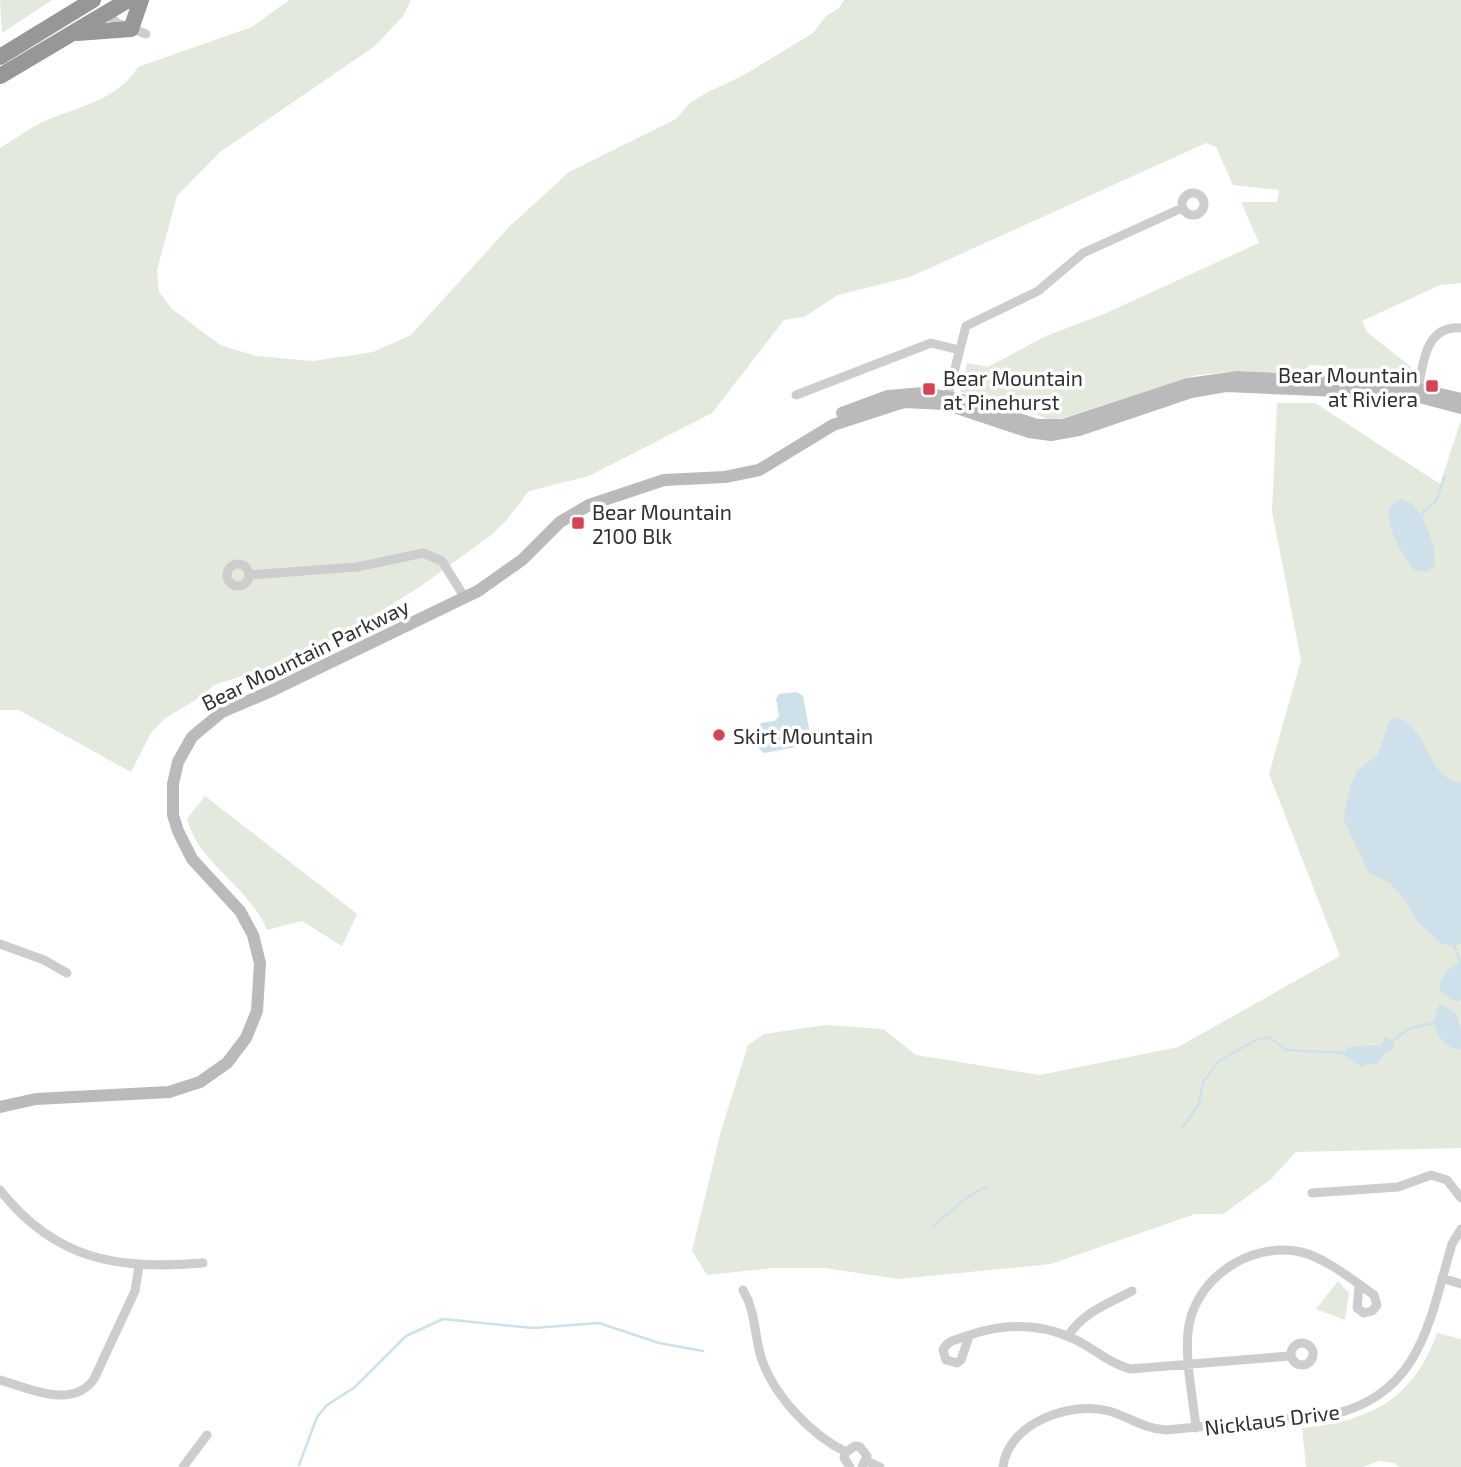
<svg xmlns="http://www.w3.org/2000/svg" width="1461" height="1467" viewBox="0 0 1461 1467" font-family="'Exo 2',sans-serif">
  <style>
    .green { fill: #e4e9dd }
    .water { fill: #cee0ea }
    .lines { fill: none; stroke-linecap: round; stroke-linejoin: round }
    .stream { stroke: #cee0ea; stroke-width: 2.5 }
    .street { stroke: #cdcdcd; stroke-width: 9 }
    .secondary { stroke: #bababa; stroke-width: 12 }
    .highway { stroke: #979797; stroke-width: 16 }
    .poi-dot { fill: #d64356; stroke: #fff; stroke-width: 2.5 }
    .labels { text-anchor: middle; dominant-baseline: central; stroke-width: 7; stroke-linejoin: round; paint-order: stroke }
    .poi-label { font-size: 21px; fill: #303030; stroke: #fff; text-anchor: start }
    .street-label { font-size: 21px; fill: #303030; stroke: #fff }
  </style>
  <rect width="100%" height="100%" fill="#fff"/>
  <path class="green" d="M0 0H52L2 33Z
    M289 0H411L403 16 375 46 220 152 177 196 157 270 159 292 172 309 220 345 256 356 313 361 373 352 411 335 510 226 569 172 676 119 690 103 706 93 742 76 813 33 826 16 839 8 844 0H1461V283L1440 285 1362 321 1367 332 1411 367 1410 379 1334 375 1326 366 1310 365 1300 373 1241 371 1197 375 1063 418 1049 420 1025 409 1017 413 960 391 967 363 988 367 1046 336 1104 314 1259 243 1241 202H1277L1279 190 1233 185 1216 147 1206 143 910 277 838 295 804 317 784 320 712 413 589 476 529 491 505 522 490 536 421 586 344 634 269 667 214 685 199 698 164 719 151 733 131 772 19 710H0V148C12 141 24 132 37 125 72 107 116 103 138 67L252 27Z
    M1277 403H1315L1440 484 1461 420V1148L1296 1152 1270 1180 1223 1214H1195L1051 1264 898 1279 825 1268H773L707 1275 692 1251 721 1131 748 1045 764 1034 826 1025 883 1029 916 1055 1040 1075 1178 1047 1340 956 1269 774 1301 660 1272 511Z
    M205 796 357 914 342 946 302 921 267 930C248 885 199 864 187 819Z
    M1338 1281 1349 1293 1345 1320 1316 1309Z
    M1437 1333 1461 1339V1467H1399L1394 1463 1379 1461 1363 1467H1306L1302 1428C1370 1421 1413 1400 1437 1333Z"/>
  <path class="water" d="M1399 499 1413 504C1425 519 1437 547 1435 566L1427 572 1414 570C1402 554 1386 529 1389 507Z
    M797 692 803 696 811 739 808 745 764 753 759 749 756 731 761 723 775 721 779 716 776 699 779 694Z
    M1397 717C1421 726 1426 755 1441 773 1446 779 1454 780 1461 783V943L1454 946 1441 943 1418 922 1405 900 1390 883 1369 873 1343 819 1351 783 1358 770 1378 754 1390 719Z
    M1461 962V999L1456 1002 1440 992C1438 979 1449 966 1461 962Z
    M1440 1004 1456 1013 1461 1031V1050C1439 1048 1427 1022 1440 1004Z
    M1385 1036 1395 1042 1392 1051H1387L1376 1065 1371 1063 1361 1067 1344 1055 1348 1047 1381 1045Z"/>
  <g class="lines">
    <path class="stream" d="M1421 515 1436 501 1445 476
      M1454 946 1456 950
      M1457 953 1460 962
      M1393 1041 1410 1028 1434 1023
      M1182 1128 1199 1104 1203 1082 1219 1061 1256 1040 1269 1037 1286 1050 1346 1053
      M933 1227C948 1213 967 1195 986 1187
      M299 1465 317 1417 327 1405 355 1387 406 1336 443 1319 533 1328 599 1323 659 1343 703 1351"/>
    <path class="street" d="M106 12 117 23 146 34
      M1182 204a11 11 0 1 1 22 0a11 11 0 1 1-22 0Z
      M1417 394C1423 368 1423 325 1461 328
      M796 395 931 343 959 350
      M946 403 966 326 1038 291 1083 253 1182 208
      M227 575a11 11 0 1 1 22 0a11 11 0 1 1-22 0Z
      M249 575 357 567 423 553 442 561 465 598
      M0 944 44 960 67 973
      M0 1190C56 1261 119 1270 203 1263
      M1312 1193 1398 1187 1431 1175 1447 1180 1461 1198
      M1442 1278 1461 1284
      M743 1290C756 1312 754 1334 761 1357 773 1395 811 1435 846 1452
      M969 1336 961 1360 957 1363 946 1360 943 1350C948 1339 960 1339 970 1335 1009 1321 1051 1324 1087 1346 1101 1355 1113 1364 1130 1369L1290 1356
      M1068 1336C1083 1312 1108 1304 1132 1291
      M1291 1354a11 11 0 1 1 22 0a11 11 0 1 1-22 0Z
      M0 1380C29 1388 72 1410 94 1379L135 1291 139 1266
      M1196 1428C1193 1397 1185 1362 1188 1332 1193 1279 1250 1241 1301 1252 1326 1258 1354 1281 1374 1295L1377 1305 1372 1311 1364 1313 1357 1308 1359 1287
      M867 1461 880 1467
      M183 1467 207 1435
      M850 1467 844 1458 846 1452 855 1446 860 1447 867 1456 862 1467
      M1003 1467C1008 1423 1070 1401 1109 1411 1129 1417 1144 1429 1166 1430L1334 1414C1422 1393 1430 1318 1452 1244L1461 1229"/>
    <path class="secondary" d="M842 413 888 396 924 393 962 400 1037 425H1063L1188 384 1238 377 1397 384 1461 399
      M0 1107 36 1099 169 1092 200 1082 227 1063 246 1038 257 1011 260 963 253 935 240 911 192 859 178 831 173 815V784L178 762 192 737 222 712 269 692 478 591 522 560 560 522 589 505 664 480 725 477 759 470 833 425 904 402 945 404 1029 432 1051 435 1079 430 1191 392 1226 386 1408 394 1461 408"/>
    <path class="highway" d="M77 33 131 29 141 0
      M0 57 93 0
      M0 76 128 0"/>
  </g>
  <g class="poi-dot">
    <rect x="1425" y="379" width="14" height="14" rx="3.5"/>
    <rect x="922" y="382" width="14" height="14" rx="3.5"/>
    <rect x="571" y="516" width="14" height="14" rx="3.5"/>
    <circle cx="719" cy="735" r="7"/>
  </g>
  <g class="labels">
    <g class="poi-label">
      <text x="1418" y="374" text-anchor="end">Bear Mountain<tspan x="1418" dy="24">at Riviera</tspan></text>
      <text x="943" y="377">Bear Mountain<tspan x="943" dy="24">at Pinehurst</tspan></text>
      <text x="592" y="511">Bear Mountain<tspan x="592" dy="24">2100 Blk</tspan></text>
      <text x="733" y="735">Skirt Mountain</text>
    </g>
    <g class="street-label">
      <text transform="translate(305 654) rotate(-26)">Bear Mountain Parkway</text>
      <text transform="translate(1272 1419) rotate(-7)">Nicklaus Drive</text>
    </g>
  </g>
</svg>
